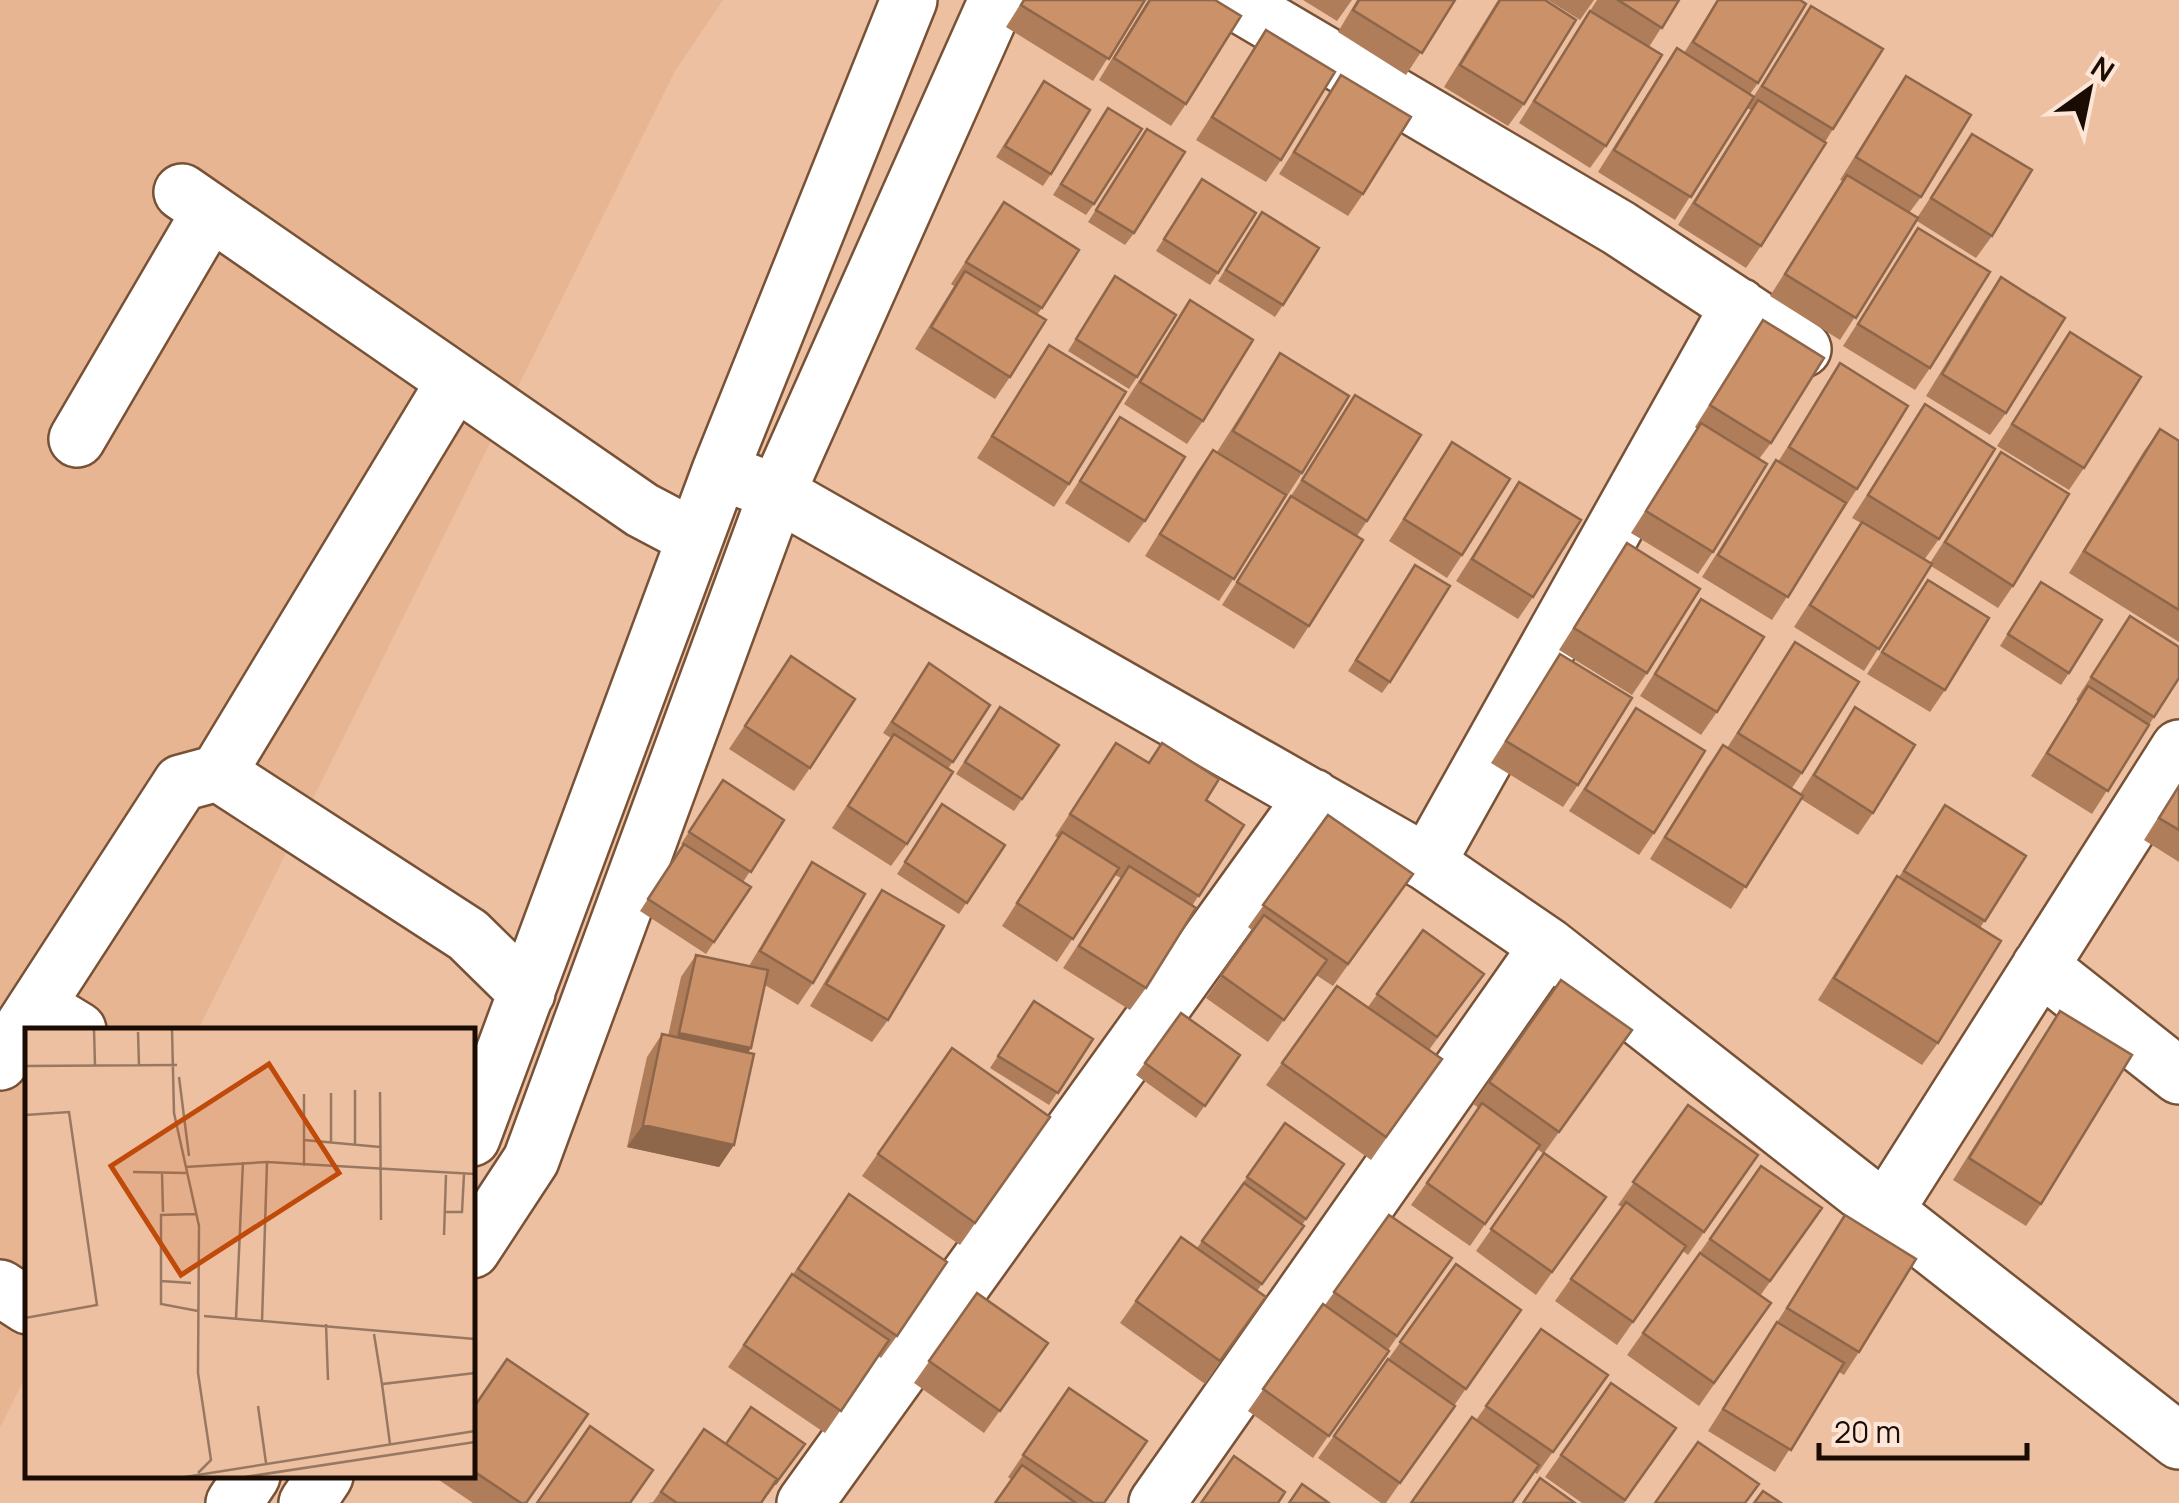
<svg xmlns="http://www.w3.org/2000/svg" width="2179" height="1503" viewBox="0 0 2179 1503" font-family="Manrope,sans-serif">
  <style>
    .built { fill: #e8b593 }
    .lines { fill: none; stroke-linecap: round; stroke-linejoin: round }
    .minor-casing { stroke: #785237; stroke-width: 60 }
    .minor { stroke: #fff; stroke-width: 55 }
    .wall { fill: #af7d5a }
    .shaded-wall { fill: #8e664a }
    .building { fill: #cb9169; stroke: #8e664a; stroke-width: 2.5 }
    .inset-road { fill: none; stroke: #997862; stroke-width: 2.5 }
    .view { fill: #bf4a0a; fill-opacity: 0.15; stroke: #bf4a0a; stroke-width: 5 }
    .inset-edge { fill: none; stroke: #1b0c03; stroke-width: 5 }
  </style>
  <rect width="100%" height="100%" fill="#edc0a2"/>
  <path class="built" d="M0 0H723L675 71 198 1030H28L27 1373 0 1428Z"/>
  <g class="lines">
    <defs>
      <path id="minor" d="M1232 0 1619 228 1803 349
        M182 192 642 510 695 538
        M77 439 210 212
        M720 471 777 493 1427 863 1548 946 2179 1441
        M218 773 455 381
        M1427 863 1739 306
        M2040 966 2179 1076
        M37 1005 78 1030
        M0 1062 181 783 218 773 468 935 527 993
        M472 1138 720 471 909 0
        M1885 1211 2179 748
        M472 1250 531 1160 777 493 997 0
        M0 1288 28 1306
        M234 1503 252 1476
        M307 1503 325 1476
        M805 1503 1313 797
        M1157 1503 1548 946"/>
    </defs>
    <use href="#minor" class="minor-casing"/>
    <use href="#minor" class="minor"/>
  </g>
  <path class="wall" d="M1023 0H1145L1093 81 1006 27Z
    M1148 0H1215L1186 104 1171 126 1099 80Z
    M1303 0H1352L1337 21Z
    M1357 0H1455L1406 75 1338 32Z
    M1498 0H1545L1524 104 1508 126 1444 87Z
    M1548 0H1594L1580 20Z
    M1597 0H1679L1649 47 1606 146 1590 168 1519 123Z
    M1717 0H1800L1758 83 1750 94 1754 96 1811 6 1833 129 1761 246 1746 268 1678 225 1751 110 1747 108 1675 220 1598 172 1662 70 1677 48 1684 53Z
    M1266 30 1281 160 1266 182 1196 140Z
    M1341 75 1363 194 1348 216 1279 174Z
    M1906 76 1921 197 1909 213 1917 218 1972 134 1992 236 1976 258 1917 221 1840 340 1770 296 1843 181 1840 180 1891 98Z
    M1044 81 1051 174 1043 186 996 157Z
    M1108 108 1094 204 1086 215 1053 195Z
    M1147 129 1134 233 1125 245 1088 222Z
    M1194 190 1218 273 1210 285 1156 251Z
    M1004 202 1042 308 1037 315 1010 377 995 399 915 349 954 286 951 284Z
    M1254 224 1283 305 1275 317 1218 281Z
    M1918 228 1930 368 1915 390 1843 346Z
    M1115 276 1137 377 1129 389 1068 351Z
    M2001 277 2006 413 1990 435 1926 396 1985 300Z
    M1190 300 1203 421 1187 444 1124 404Z
    M1763 320 1771 443 1759 459 1713 552 1698 574 1631 533 1697 429 1695 427Z
    M2070 332 2084 468 2069 490 1997 446Z
    M1049 345 1069 484 1054 507 977 458Z
    M1280 353 1302 473 1219 601 1145 556 1197 472 1213 450 1217 452Z
    M1840 363 1857 489 1772 620 1702 577 1761 483 1776 460 1778 462Z
    M1355 395 1367 521 1357 536 1309 626 1294 649 1222 605Z
    M1925 404 1939 539 1924 560 1930 563 2001 452 2013 586 1998 608 1931 566 1864 671 1794 627 1861 523 1852 518Z
    M1120 417 1145 521 1129 543 1065 503Z
    M2160 429 2179 441V642L2069 573 2144 451Z
    M1452 442 1462 555 1447 578 1389 541Z
    M1519 482 1533 597 1518 619 1456 581Z
    M1627 543 1647 673 1632 695 1559 650Z
    M1415 565 1390 682 1382 693 1348 671Z
    M1928 580 1945 690 1930 712 1867 674Z
    M2033 593 2069 673 2061 685 2000 646Z
    M1701 599 1717 712 1701 735 1640 696Z
    M2130 616 2179 678 2092 814 2031 776 2078 701 2076 700Z
    M1795 642 1802 773 1792 788 1800 794 1855 707 1873 813 1858 835 1801 799 1731 909 1650 859 1707 767 1723 745 1727 748Z
    M1560 654 1578 785 1563 807 1491 763Z
    M791 656 810 768 794 791 729 749Z
    M929 663 990 705 948 769 907 844 891 866 832 828 891 738 883 733Z
    M1000 707 1059 745 1014 811 956 774Z
    M1636 708 1654 833 1639 855 1569 811Z
    M1116 743 1148 763 1162 743 1206 800 1244 825 1192 906 1146 988 1130 1010 1063 968 1121 878 1115 875 1057 962 1002 926 1058 838 1055 836Z
    M723 780 784 820 743 882 751 887 706 954 640 911 683 845 681 844Z
    M2179 784V862L2144 840Z
    M942 804 1005 845 959 914 897 874Z
    M1945 805 2026 856 1980 928 1938 1043 1922 1065 1818 1000 1882 898 1897 876 1899 877Z
    M1328 815 1413 874 1333 986 1316 975 1268 1042 1206 998 1253 931 1248 927Z
    M812 862 813 983 798 1005 765 985 751 1048 748 1053 734 1145 719 1167 627 1147 647 1057 662 1034 668 1036 681 977 696 955 749 966 797 885Z
    M882 890 888 1020 872 1042 810 1006 867 912Z
    M1423 930 1484 974 1429 1050 1442 1059 1371 1160 1266 1085 1337 986 1368 1007Z
    M1561 980 1632 1030 1544 1153 1606 1197 1536 1295 1476 1251 1544 1154 1537 1149 1470 1246 1411 1205 1479 1108 1473 1104Z
    M1034 1001 1093 1039 1049 1105 990 1068Z
    M2060 1011 2041 1204 2026 1226 1953 1180 2045 1033Z
    M1181 1013 1240 1055 1196 1118 1136 1075Z
    M952 1048 1050 1117 960 1245 862 1176Z
    M1688 1105 1758 1155 1688 1255 1683 1251 1617 1345 1555 1301 1622 1207 1618 1205Z
    M1285 1123 1344 1164 1302 1225 1304 1226 1257 1291 1266 1297 1205 1384 1120 1323 1181 1237 1197 1248Z
    M1761 1166 1822 1208 1760 1296 1771 1303 1699 1406 1627 1355Z
    M849 1194 897 1336 881 1358 878 1356 825 1433 728 1367Z
    M1389 1215 1452 1258 1313 1458 1248 1411 1323 1304 1325 1305Z
    M1845 1215 1859 1352 1844 1375 1839 1372 1775 1472 1708 1431Z
    M1456 1264 1521 1310 1386 1503H1381L1318 1458Z
    M977 1293 1048 1343 984 1433 914 1383Z
    M1541 1329 1608 1375 1537 1474 1476 1420Z
    M1611 1383 1676 1428 1624 1503H1582L1545 1477Z
    M1069 1388 1104 1503H995L1012 1480 1008 1477Z
    M472 1409 526 1503H473L433 1476H472Z
    M704 1429 726 1444H805L768 1495 767 1494 761 1503H648L653 1502Z"/>
  <path class="shaded-wall" d="M679 1033 751 1048 736 1071 664 1056Z
    M643 1125 734 1145 719 1167 627 1147Z"/>
  <path class="building" d="M1024 0H1145L1109 59 1021 5Z
    M1150 0H1215L1241 16 1186 104 1114 58Z
    M1359 0H1455L1422 53 1353 10Z
    M1500 0H1545L1576 20 1524 104 1460 65Z
    M1618 0H1679L1662 28Z
    M1718 0H1800L1806 4 1758 83 1693 42Z
    M1811 6 1883 49 1833 129 1762 86Z
    M1590 11 1662 55 1606 146 1534 101Z
    M1266 30 1335 72 1281 160 1212 117Z
    M1677 48 1754 97 1691 197 1614 150Z
    M1341 75 1411 117 1363 194 1294 152Z
    M1906 76 1971 115 1921 197 1856 157Z
    M1044 81 1090 110 1051 174 1005 146Z
    M1758 100 1826 143 1761 246 1694 203Z
    M1108 108 1142 129 1094 204 1061 184Z
    M1147 129 1185 152 1134 233 1096 210Z
    M1972 134 2032 170 1992 236 1931 198Z
    M1847 175 1918 218 1856 318 1785 274Z
    M1202 179 1256 213 1218 273 1164 239Z
    M1004 202 1079 250 1042 308 966 262Z
    M1262 212 1319 248 1283 305 1226 270Z
    M1918 228 1990 272 1930 368 1858 324Z
    M965 271 1046 320 1010 377 931 327Z
    M1115 276 1176 315 1137 377 1076 339Z
    M2001 277 2065 318 2006 413 1942 374Z
    M1190 300 1253 340 1203 421 1140 382Z
    M1763 320 1824 358 1771 443 1710 405Z
    M2070 332 2141 377 2084 468 2012 424Z
    M1049 345 1126 392 1069 484 992 436Z
    M1280 353 1349 396 1302 473 1233 431Z
    M1840 363 1908 406 1857 489 1789 447Z
    M1355 395 1421 435 1367 521 1302 480Z
    M1925 404 1995 449 1939 539 1868 495Z
    M1120 417 1185 457 1145 521 1080 481Z
    M1701 423 1767 464 1713 552 1646 511Z
    M2160 429 2179 441V610L2084 551Z
    M1452 442 1510 479 1462 555 1404 519Z
    M1213 450 1286 495 1234 579 1160 534Z
    M2001 452 2069 494 2013 586 1945 542Z
    M1776 460 1846 503 1788 597 1718 555Z
    M1519 482 1581 520 1533 597 1472 559Z
    M1291 496 1363 540 1309 626 1237 582Z
    M1862 522 1932 564 1879 649 1810 605Z
    M1627 543 1700 589 1647 673 1574 628Z
    M1415 565 1450 586 1390 682 1356 660Z
    M1928 580 1989 618 1945 690 1882 652Z
    M2041 582 2102 620 2069 673 2008 634Z
    M1701 599 1764 637 1717 712 1655 674Z
    M2130 616 2179 647V678L2154 717 2091 677Z
    M1795 642 1859 682 1802 773 1738 733Z
    M1560 654 1632 698 1578 785 1506 741Z
    M791 656 855 699 810 768 745 726Z
    M929 663 990 705 953 762 892 722Z
    M2088 686 2149 725 2108 791 2047 753Z
    M1000 707 1059 745 1022 799 965 762Z
    M1855 707 1915 745 1873 813 1814 775Z
    M1636 708 1705 751 1654 833 1585 789Z
    M894 734 953 772 907 844 848 806Z
    M1116 743 1149 763 1162 743 1219 779 1206 800 1244 825 1199 896 1070 814Z
    M1723 745 1803 796 1746 887 1665 837Z
    M723 780 784 820 751 872 689 832Z
    M2179 786V830L2159 818Z
    M942 804 1005 845 967 903 905 862Z
    M1945 805 2026 856 1985 921 1904 871Z
    M1328 815 1413 874 1348 964 1263 905Z
    M1062 832 1119 868 1073 939 1017 903Z
    M684 844 751 887 714 942 648 899Z
    M812 862 865 894 813 983 760 951Z
    M1129 866 1196 908 1146 988 1079 946Z
    M1897 876 2001 941 1938 1043 1834 978Z
    M882 890 944 926 888 1020 826 984Z
    M1264 915 1327 960 1284 1020 1221 975Z
    M1423 930 1484 974 1437 1037 1377 994Z
    M696 955 768 970 751 1048 679 1033Z
    M1561 980 1632 1030 1559 1132 1489 1082Z
    M1337 986 1442 1059 1386 1137 1282 1063Z
    M1034 1001 1093 1039 1058 1093 998 1056Z
    M2060 1011 2132 1055 2041 1204 1969 1158Z
    M1181 1013 1240 1055 1205 1106 1145 1063Z
    M662 1034 754 1054 734 1145 643 1125Z
    M952 1048 1050 1117 975 1223 878 1154Z
    M1482 1103 1540 1145 1485 1224 1427 1183Z
    M1688 1105 1758 1155 1704 1232 1633 1182Z
    M1285 1123 1344 1164 1306 1219 1247 1177Z
    M1544 1153 1606 1197 1552 1272 1491 1229Z
    M1761 1166 1822 1208 1770 1281 1710 1239Z
    M1244 1183 1304 1226 1262 1284 1202 1241Z
    M849 1194 947 1262 897 1336 798 1269Z
    M1626 1202 1686 1246 1633 1322 1571 1279Z
    M1389 1215 1452 1258 1397 1336 1334 1292Z
    M1845 1215 1916 1259 1859 1352 1787 1308Z
    M1181 1237 1266 1297 1220 1361 1136 1301Z
    M1700 1253 1771 1303 1714 1383 1643 1333Z
    M1456 1264 1521 1310 1466 1389 1400 1342Z
    M792 1274 889 1340 841 1411 744 1345Z
    M977 1293 1048 1343 1000 1411 929 1361Z
    M1323 1304 1389 1351 1329 1436 1263 1389Z
    M1777 1322 1844 1363 1791 1450 1723 1409Z
    M1541 1329 1608 1375 1553 1452 1486 1406Z
    M507 1359 588 1414 526 1503H521L472 1470V1410Z
    M1388 1359 1455 1406 1400 1483 1334 1436Z
    M1611 1383 1676 1428 1625 1500 1561 1455Z
    M1069 1388 1147 1441 1104 1503H1094L1023 1455Z
    M751 1407 805 1444 776 1483 775 1482 777 1479 726 1444Z
    M1472 1417 1539 1465 1512 1503H1411Z
    M590 1426 653 1470 630 1503H537Z
    M704 1429 777 1479 761 1503H677L661 1492Z
    M1698 1442 1759 1484 1745 1503H1655Z
    M1234 1456 1285 1492 1278 1503H1201Z
    M1022 1465 1076 1503H995Z
    M1540 1478 1575 1503H1523Z
    M1302 1484 1329 1503H1289Z
    M1763 1491 1781 1503H1754Z"/>
  <g transform="translate(25 1028)">
    <rect width="450" height="450" fill="#edc0a2"/>
    <path class="inset-road" d="M69 1 70 38M147 1 149 85 174 198 173 345 186 432 173 445M113 4 114 37M0 38 152 37M154 49 164 128M330 62V117M355 64 356 192M306 65V115M279 66V138M0 87 44 84 72 277 0 290M279 112 355 119M160 139 242 134 450 146M108 144 161 145M137 145 138 184M420 184H437L439 146M171 186 136 187V276L173 283M419 207 421 147M136 253 166 255M179 288 450 311M211 291 218 134M237 294 242 134M301 296 303 352M349 306 357 356 450 345M357 356 365 416M233 378 241 435M160 449 450 403M220 449 450 414"/>
    <path class="view" d="M244 36 314 145 156 247 86 138Z"/>
    <rect width="450" height="450" class="inset-edge"/>
  </g>
  <g transform="translate(2089 90) rotate(33)" stroke="#fde6d7" stroke-width="8" paint-order="stroke">
  <path d="M0-8L18 38L0 25L-18 38Z" fill="#1b0c03"/>
  <text y="-15" font-size="28" font-weight="bold" text-anchor="middle" fill="#1b0c03">N</text>
  </g>
  <path d="M1819 1443v15h208v-15" fill="none" stroke="#1b0c03" stroke-width="5"/>
  <text x="1834" y="1443" font-size="30" fill="#1b0c03" stroke="#fde6d7" stroke-width="8" paint-order="stroke">20 m</text>
</svg>
